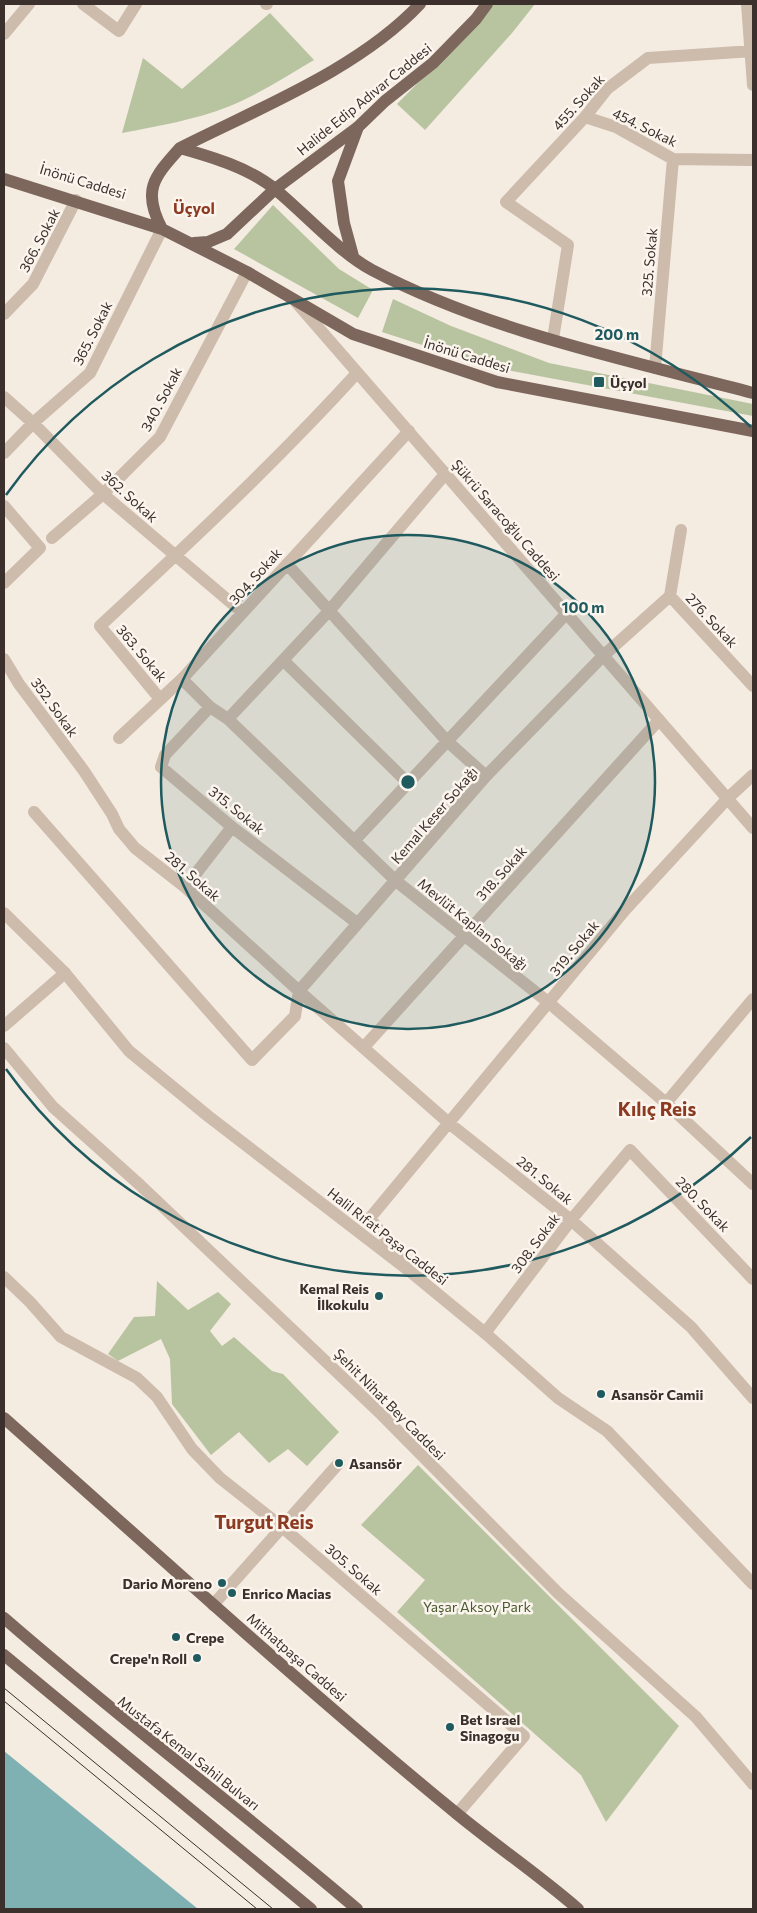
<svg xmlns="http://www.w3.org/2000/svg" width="757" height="1913" viewBox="0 0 757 1913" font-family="Commissioner,sans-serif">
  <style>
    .green { fill: #b8c4a0 }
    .water { fill: #7fb0b2 }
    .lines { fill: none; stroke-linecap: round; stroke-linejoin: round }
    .pedestrian { stroke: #cdbbac; stroke-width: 12 }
    .minor { stroke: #cdbbac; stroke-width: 12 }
    .tertiary { stroke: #cdbbac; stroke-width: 12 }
    .primary { stroke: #7d675c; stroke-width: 12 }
    .tram { stroke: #3b302b; stroke-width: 1 }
    .ring { fill: none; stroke: #1f5a5e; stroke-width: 2.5 }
    .poi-dot { fill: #1f5a5e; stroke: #fbf5ee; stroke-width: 2 }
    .labels { text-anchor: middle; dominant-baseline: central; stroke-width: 5; stroke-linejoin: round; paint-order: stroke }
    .street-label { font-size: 14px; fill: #3b302b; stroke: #fbf5ee }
    .poi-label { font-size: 14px; font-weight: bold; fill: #3b302b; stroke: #fbf5ee; text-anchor: start }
    .park-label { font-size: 14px; fill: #4a5a2e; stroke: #fbf5ee }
    .quarter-label { font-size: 16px; font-weight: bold; fill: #8c3b22; stroke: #fbf5ee }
    .district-label { font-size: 19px; font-weight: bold; fill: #8c3b22; stroke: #fbf5ee }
    .centre { fill: #1f5a5e; stroke: #fbf5ee; stroke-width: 2.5 }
    .ring-label { font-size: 15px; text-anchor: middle; font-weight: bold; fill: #1f5a5e; stroke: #fbf5ee; stroke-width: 5; stroke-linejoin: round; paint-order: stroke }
  </style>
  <rect width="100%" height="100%" fill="#f4ebe1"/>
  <path class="green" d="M493 4H535L512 33 425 130 397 104 480 20Z
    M270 13 314 60C287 76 259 94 230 106 195 120 158 126 122 133L143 58 182 89Z
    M273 205 339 269 373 290 358 318 234 249Z
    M393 299 451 326 549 363 753 404V416L490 367 382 332Z
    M157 1281 188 1310 218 1292 231 1304 210 1331 222 1346 234 1337 272 1371 283 1374 339 1432 307 1466 288 1449 269 1463 239 1432 211 1455 172 1404 170 1359 161 1339 118 1361 108 1354 134 1317 155 1316Z
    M418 1465 679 1726 606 1822 581 1775 397 1612 425 1580 361 1525Z"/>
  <path class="water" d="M4 1751 198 1909H4Z"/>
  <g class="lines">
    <path class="pedestrian" d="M213 1605 339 1463"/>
    <path class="minor" d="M83 4 119 31 136 4
      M266 4H267
      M747 4 753 85
      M4 34 29 4
      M585 117 616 127 673 159 753 160
      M4 314 33 284 76 200
      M553 339 568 245 506 202 585 117 607 89 648 58 753 51
      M655 368 673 159
      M4 397 33 423 103 494 242 612
      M4 453 33 423 90 373 162 229
      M4 506 40 548 4 583
      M52 538 103 494 160 437 247 272
      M287 564 447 741 486 776
      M670 596 681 530
      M4 659 19 684 84 771 112 814 119 829 135 848 185 887 299 991 295 1016 252 1060 34 812
      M284 661 409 784
      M182 679 210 707 228 719 396 881 548 1002 666 1103 753 1184
      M753 686 670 596 603 656 486 776 299 991 450 1124 571 1220 691 1327 753 1398
      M160 699 100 626C188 544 276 462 357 373
      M210 707 165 755 161 767 232 827 357 923
      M228 719 329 611 446 473
      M119 738 182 679 409 431
      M355 840 567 613
      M194 876 232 827
      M4 1026 65 973
      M364 1047 659 720
      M4 1048 53 1107 140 1185 382 1415 558 1593 696 1717 753 1784
      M666 1103 753 999
      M407 1267 370 1218 625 910 728 798 753 775
      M4 1277 30 1302 61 1337 137 1378 157 1397 192 1449 220 1478 282 1527 524 1736 457 1814
      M485 1333 571 1220 630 1150 753 1279"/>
    <path class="tertiary" d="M296 302 753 828
      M4 913 65 973 129 1051 208 1116 412 1273 485 1333 558 1398 607 1431 753 1584"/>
    <path class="primary" d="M180 148C212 157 250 168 276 190 305 214 340 253 372 270 488 331 627 360 753 393
      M4 179 162 229 247 272 353 334 497 382 753 431
      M162 229C142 191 153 178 180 148 259 108 359 69 420 4
      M194 243 208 242 227 234 275 189 358 127 385 101 433 63 476 19 487 4
      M353 256 344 223 338 181 358 127
      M4 1418C154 1551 301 1686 456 1813 496 1846 539 1875 578 1909
      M4 1618C119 1718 241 1810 357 1909
      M4 1655 311 1909"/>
    <path class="tram" d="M4 1688 273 1909
      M4 1701 257 1909"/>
  </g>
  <circle cx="408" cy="782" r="247" fill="#1f5a5e" fill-opacity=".12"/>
  <g class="ring">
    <circle cx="408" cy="782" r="247"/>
    <path d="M751 1137A494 494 0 0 1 6 1069M6 495A494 494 0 0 1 751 427"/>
  </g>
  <g class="poi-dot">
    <rect x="593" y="376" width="12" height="12" rx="2.5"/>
    <circle cx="379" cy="1296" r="5"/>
    <circle cx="601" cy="1394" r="5"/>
    <circle cx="339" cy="1463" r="5"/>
    <circle cx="222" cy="1583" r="5"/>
    <circle cx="232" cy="1593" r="5"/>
    <circle cx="176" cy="1637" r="5"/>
    <circle cx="197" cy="1658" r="5"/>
    <circle cx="450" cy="1727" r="5"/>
  </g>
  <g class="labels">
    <g class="street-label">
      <text transform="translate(364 99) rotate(-39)">Halide Edip Adıvar Caddesi</text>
      <text transform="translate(578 102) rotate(-48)">455. Sokak</text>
      <text transform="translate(645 127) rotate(26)">454. Sokak</text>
      <text transform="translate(83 181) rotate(17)">İnönü Caddesi</text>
      <text transform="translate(39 240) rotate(-62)">366. Sokak</text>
      <text transform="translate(649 262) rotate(-85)">325. Sokak</text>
      <text transform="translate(92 333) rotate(-63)">365. Sokak</text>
      <text transform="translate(467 355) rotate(17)">İnönü Caddesi</text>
      <text transform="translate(161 399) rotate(-62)">340. Sokak</text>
      <text transform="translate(130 496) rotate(42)">362. Sokak</text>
      <text transform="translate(506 520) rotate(49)">Şükrü Saracoğlu Caddesi</text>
      <text transform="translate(255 576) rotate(-48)">304. Sokak</text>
      <text transform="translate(712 620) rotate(47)">276. Sokak</text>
      <text transform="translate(142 653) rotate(50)">363. Sokak</text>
      <text transform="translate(55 707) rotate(54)">352. Sokak</text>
      <text transform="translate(237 810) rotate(39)">315. Sokak</text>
      <text transform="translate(434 815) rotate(-49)">Kemal Keser Sokağı</text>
      <text transform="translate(501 873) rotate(-48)">318. Sokak</text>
      <text transform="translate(193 876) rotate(41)">281. Sokak</text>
      <text transform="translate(473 924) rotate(39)">Mevlüt Kaplan Sokağı</text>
      <text transform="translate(574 948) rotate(-50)">319. Sokak</text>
      <text transform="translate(545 1180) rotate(39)">281. Sokak</text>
      <text transform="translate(703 1204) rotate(46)">280. Sokak</text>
      <text transform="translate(388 1236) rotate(38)">Halil Rıfat Paşa Caddesi</text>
      <text transform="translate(535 1243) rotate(-53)">308. Sokak</text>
      <text transform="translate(390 1404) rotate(45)">Şehit Nihat Bey Caddesi</text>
      <text transform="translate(354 1569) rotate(41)">305. Sokak</text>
      <text transform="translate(297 1657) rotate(41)">Mithatpaşa Caddesi</text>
      <text transform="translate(189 1753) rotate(38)">Mustafa Kemal Sahil Bulvarı</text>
    </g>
    <g class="poi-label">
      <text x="610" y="382">Üçyol</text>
      <text x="369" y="1288" text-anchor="end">Kemal Reis<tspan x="369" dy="16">İlkokulu</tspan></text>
      <text x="611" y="1394">Asansör Camii</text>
      <text x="349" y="1463">Asansör</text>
      <text x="212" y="1583" text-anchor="end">Dario Moreno</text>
      <text x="242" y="1593">Enrico Macias</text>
      <text x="186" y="1637">Crepe</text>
      <text x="187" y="1658" text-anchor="end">Crepe'n Roll</text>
      <text x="460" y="1719">Bet Israel<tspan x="460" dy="16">Sinagogu</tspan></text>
    </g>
    <g class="park-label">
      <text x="477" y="1606">Yaşar Aksoy Park</text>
    </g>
    <g class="quarter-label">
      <text x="194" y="207">Üçyol</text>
    </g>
    <g class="district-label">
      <text x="657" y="1108">Kılıç Reis</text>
      <text x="264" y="1521">Turgut Reis</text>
    </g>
  </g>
  <circle cx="408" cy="782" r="8" class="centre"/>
  <g class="ring-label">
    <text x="617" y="340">200 m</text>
    <text x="583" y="613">100 m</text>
  </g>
  <rect width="757" height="1913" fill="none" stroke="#3b302b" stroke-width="10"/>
</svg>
